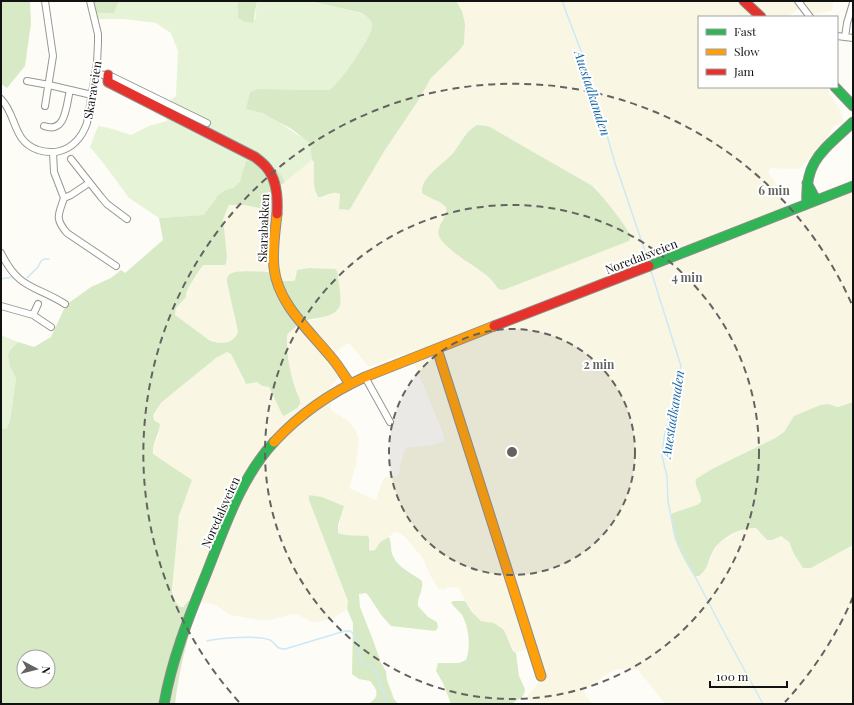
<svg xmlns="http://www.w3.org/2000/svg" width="854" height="705" viewBox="0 0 854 705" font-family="'Playfair Display',serif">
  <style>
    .farmland { fill: #f9f7e4; fill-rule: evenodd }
    .green { fill: #e7f3d7 }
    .forest { fill: #d8eac5; fill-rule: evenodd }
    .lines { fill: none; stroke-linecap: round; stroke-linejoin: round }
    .stream { stroke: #cde8f7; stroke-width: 1.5 }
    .street-casing { stroke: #979795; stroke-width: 8 }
    .fast-casing { stroke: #8e8d8b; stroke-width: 11 }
    .slow-casing { stroke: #8e8d8b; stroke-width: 11 }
    .jam-casing { stroke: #8e8d8b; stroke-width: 11 }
    .street { stroke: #fffffe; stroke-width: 6 }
    .fast { stroke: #30b455; stroke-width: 9 }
    .slow { stroke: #ff9f0a; stroke-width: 9 }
    .jam { stroke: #e5322d; stroke-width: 9 }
    .ring { fill: none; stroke: #646362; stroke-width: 2; stroke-dasharray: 7 5 }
    .labels { text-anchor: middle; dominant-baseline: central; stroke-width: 4; stroke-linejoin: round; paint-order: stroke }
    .street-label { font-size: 12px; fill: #111; stroke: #fff }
    .water-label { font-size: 13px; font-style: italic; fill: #1768a6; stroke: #fff }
    .centre { fill: #646362; stroke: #fff; stroke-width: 2 }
    .ring-label { font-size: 12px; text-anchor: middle; font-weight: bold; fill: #646362; stroke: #fff; stroke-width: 4; stroke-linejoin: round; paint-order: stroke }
  </style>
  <rect width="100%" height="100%" fill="#fdfcf7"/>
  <path class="farmland" d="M456 1H832L833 8 831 11 811 15 800 8 787 17H699V87H829V93L839 108 844 121 843 123 838 124 833 127 826 140 800 168 798 169 771 168 768 172 777 185 782 199V204L791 217 853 191V402L838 407 828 404 820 405 794 416 784 432 777 437 702 475 696 487 702 496 701 502 697 505 673 534 679 549 695 576 710 562 713 552 720 542 746 528H756L767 540H772L781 536 787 540 803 568H811L853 545V704H665L638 670 620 669 609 673 586 688 584 693 593 704H532L527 697 528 695 536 686 541 677 531 648 515 653 504 630 481 621 477 618 465 601 459 588 450 587 443 590 438 588 431 577 422 557 406 538 400 533 395 532 383 541 378 544 375 550 372 551H370L369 549V538L368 536 345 535 338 533 342 505 317 496 309 500 348 599V607L345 611 332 619 316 622H311L299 615 293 614 269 620H261L236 616 230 615 216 605 193 601H188L181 608 179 606 175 600 172 584 178 525 183 504 191 482 153 454 154 446 159 433 153 417V415L161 403 168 397 216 358 227 352 231 354 244 382 248 384 252 382H257L261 386 269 387 278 405 300 400 290 371 287 357V335L303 322 318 319 338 284 337 271 335 269 309 268 296 272 295 280 293 281H280L276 273 237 272 233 312 238 332 234 338 225 343 215 342 201 335 175 315 176 308 186 297 187 290 198 274 201 266 203 265H213L227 256 223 219 229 205H245L268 210 266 245 281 185 309 162 313 160 314 162V181L316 195 325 197 332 193H337L340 194 342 210 350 209 385 150 418 101 431 78 459 51 464 44 462 11ZM485 125 591 185 596 188 615 212 628 232 630 237 629 241 519 284 504 290 498 289 485 274 469 264 441 221 446 215V207L439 201 427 197 423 193 422 191 454 152 465 135ZM348 343 350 344 368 366H372L403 354 411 355 444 436V441L432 445 406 448 403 455 398 476H388L383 479 376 500 349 488 356 465 359 441 356 431 348 421 331 410 330 387 341 376 331 356 343 346Z"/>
  <path class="green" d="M119 1H238L255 20 257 1H309L361 13C365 16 371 19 372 24 374 35 339 84 329 90L258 89 249 110C266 112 282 124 296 134 301 137 308 139 311 145 313 149 312 156 312 160L285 182C284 178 283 177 280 174 268 163 261 162 245 163 240 194 231 182 214 200 210 204 208 211 203 215L159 218 129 198 104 164 90 147 98 126 109 128 131 135 149 126 167 121 163 106 176 96 178 51 171 33 156 23 124 19H98L96 13H114Z
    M1 335 18 342 10 350V367L16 378 10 421 6 429 1 428Z"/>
  <path class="forest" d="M1 1H30L31 23 25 66 7 88 1 84Z
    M93 1H119L114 13H96Z
    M238 1H257L253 23 245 22 238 18Z
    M309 1H456L462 11 465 24 464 44 459 51 431 78 418 101 385 150 350 209 348 210 339 209 340 194C331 190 326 198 318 197 312 187 314 173 314 162L312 160 310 143 290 128 262 113 246 109 250 92 258 89 329 90C339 84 374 35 372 24 371 19 365 16 362 13Z
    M477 125 488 126 591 185C600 192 626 225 630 235 631 238 630 237 629 241L519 284 503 290 498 289C495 284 491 279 486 275 476 267 443 248 439 236 436 224 448 218 446 207 439 200 430 199 422 193 420 177 445 163 454 152 461 142 466 131 477 125Z
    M246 161C261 161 280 167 285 182L281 185 280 189 272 249H268L266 245 268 210 245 205H229L223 219 227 256 226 264 224 265H203C202 266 188 288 187 291 186 293 186 295 186 297L176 308 175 315 209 340C220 345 233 344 238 332L227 282C227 279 227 276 230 274 237 269 267 272 276 273L281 281H293L295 280 297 270 309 268 335 269 337 271C338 281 342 295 340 305 336 319 314 317 304 321 300 323 290 332 287 335 286 357 291 379 300 400V404L297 408 284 416 282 414 269 387 262 386 257 382 246 384 231 354 227 352 216 358 168 397 161 403 153 415 154 420 160 424C159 434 152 444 153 454L192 480 179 516 172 590C173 596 175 604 181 607H183L188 601 199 602C188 636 179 669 175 704H1V427V428L6 429 10 421 16 378 10 367 8 355 10 350 18 342 34 347 51 337 64 309 70 302 91 287 111 278 121 270 125 273 163 240 159 218 203 215 205 213 218 195 226 190 234 187 240 181ZM24 657H48V681H24Z
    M853 402V417L852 420 853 423V545L811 568H803L794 554 789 542 781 536 772 540H767L756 528C741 527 720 538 713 551 708 561 708 569 699 576H694C682 555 672 541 671 515L673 513 697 505 701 502C702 493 694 488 696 479L712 469 777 437 784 432 794 416 820 405 828 404 838 407Z
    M309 495 322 497 344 506 338 525V533L345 535 368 536 369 538V549L370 551 375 550 380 542 389 537C392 543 390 550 393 556 398 568 412 573 422 581 424 590 417 597 418 606L428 617 437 622 438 628 435 631 391 626 382 616 368 595 366 593 359 594 360 607 373 640 381 663 386 671 387 680 394 699 398 704H368C380 697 378 690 370 681L359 679 352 674 353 623 347 609 348 601 309 500Z
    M453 601H465L472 612 481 621 494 623 504 630 513 651 516 653 519 676 525 689 524 694 521 698 511 704H451L443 683 436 671 438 663H459L466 660C471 647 469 627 462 615 459 611 454 607 451 603Z"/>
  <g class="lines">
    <path class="stream" d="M562 1 581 51 607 135 614 160 649 263
      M650 268 681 366 664 438 662 456 667 476 668 502 676 540 726 636 763 704
      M27 278 38 267 41 261 44 259H49
      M1 279 12 277
      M207 641C219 638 259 635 270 640 277 644 275 649 285 649L345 631H350L354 634 362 663C365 666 370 664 374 668L388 704"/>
    <defs>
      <path id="street" d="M798 1 810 17
        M837 36 853 38
        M845 37 847 23 853 3
        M95 73 113 77 207 123
        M27 81 49 85 92 95
        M1 99C17 115 12 141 38 150 45 152 53 153 60 151 74 147 82 137 87 123L97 63 98 43V34L90 1
        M45 106 53 56 45 1
        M44 126C66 134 66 106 70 90
        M53 152 54 172 64 198 71 195 89 183
        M71 159 101 197 107 204 127 219
        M64 198C59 214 54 218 67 233L116 266
        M1 253C19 290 35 285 65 304
        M1 306 33 315 51 327
        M33 315 38 304
        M365 377 390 422"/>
      <path id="fast" d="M835 87 853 106
        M807 183 816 200
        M807 204C804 160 824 150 853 122
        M649 266 853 186
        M164 704C172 659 188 619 205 577 224 530 239 480 274 442"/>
      <path id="slow" d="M277 214C275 232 272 250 274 268 278 304 309 330 331 357 338 365 344 375 350 384
        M437 349 541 676
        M274 442C300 414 330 393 365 377L494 326"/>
      <path id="jam" d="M744 1 761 17
        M108 75V82L255 157C259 160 264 164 267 168 277 180 278 198 277 214
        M494 326 649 266"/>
    </defs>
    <use href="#street" class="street-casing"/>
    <use href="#fast" class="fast-casing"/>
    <use href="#slow" class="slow-casing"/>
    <use href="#jam" class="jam-casing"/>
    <use href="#street" class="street"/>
    <use href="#fast" class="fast"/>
    <use href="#slow" class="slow"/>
    <use href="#jam" class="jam"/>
  </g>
  <circle cx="512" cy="452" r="123" fill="#646362" fill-opacity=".12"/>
  <g class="ring">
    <circle cx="512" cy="452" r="123"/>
    <circle cx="512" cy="452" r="247"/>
    <path d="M853 597A370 370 0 0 1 785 702M239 702A370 370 0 1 1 853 307"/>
  </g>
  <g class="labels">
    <g class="street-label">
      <text transform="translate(92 90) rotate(-81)">Skaraveien</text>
      <text transform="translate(263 228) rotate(-88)">Skarabakken</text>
      <text transform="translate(641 256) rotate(-21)">Noredalsveien</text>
      <text transform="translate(220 512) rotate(-66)">Noredalsveien</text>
    </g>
    <g class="water-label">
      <text transform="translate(593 93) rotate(72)">Auestadkanalen</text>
      <text transform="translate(672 414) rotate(-81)">Auestadkanalen</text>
    </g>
  </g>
  <circle cx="512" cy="452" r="6" class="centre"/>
  <g class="ring-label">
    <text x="774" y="195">6 min</text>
    <text x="687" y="282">4 min</text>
    <text x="599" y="369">2 min</text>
  </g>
  <rect width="854" height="705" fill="none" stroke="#111111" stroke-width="4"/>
  <rect x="698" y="16" width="140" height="72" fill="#ffffff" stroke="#a0a0a0"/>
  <rect x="706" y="29" width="20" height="6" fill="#30b455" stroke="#a0a0a0"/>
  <text x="734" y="36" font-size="12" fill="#111111">Fast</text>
  <rect x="706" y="49" width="20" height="6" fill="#ff9f0a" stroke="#a0a0a0"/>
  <text x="734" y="56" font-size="12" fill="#111111">Slow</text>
  <rect x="706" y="69" width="20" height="6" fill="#e5322d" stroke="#a0a0a0"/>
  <text x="734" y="76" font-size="12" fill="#111111">Jam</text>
  <g transform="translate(36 669) rotate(97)"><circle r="19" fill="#ffffff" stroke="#a0a0a0"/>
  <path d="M0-3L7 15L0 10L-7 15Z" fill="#646362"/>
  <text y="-6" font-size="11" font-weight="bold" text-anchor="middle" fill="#111111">N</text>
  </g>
  <path d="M710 681v6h77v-6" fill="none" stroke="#111111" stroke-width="2"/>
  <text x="716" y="681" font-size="12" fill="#111111" stroke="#ffffff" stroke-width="3" paint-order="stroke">100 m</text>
</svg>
